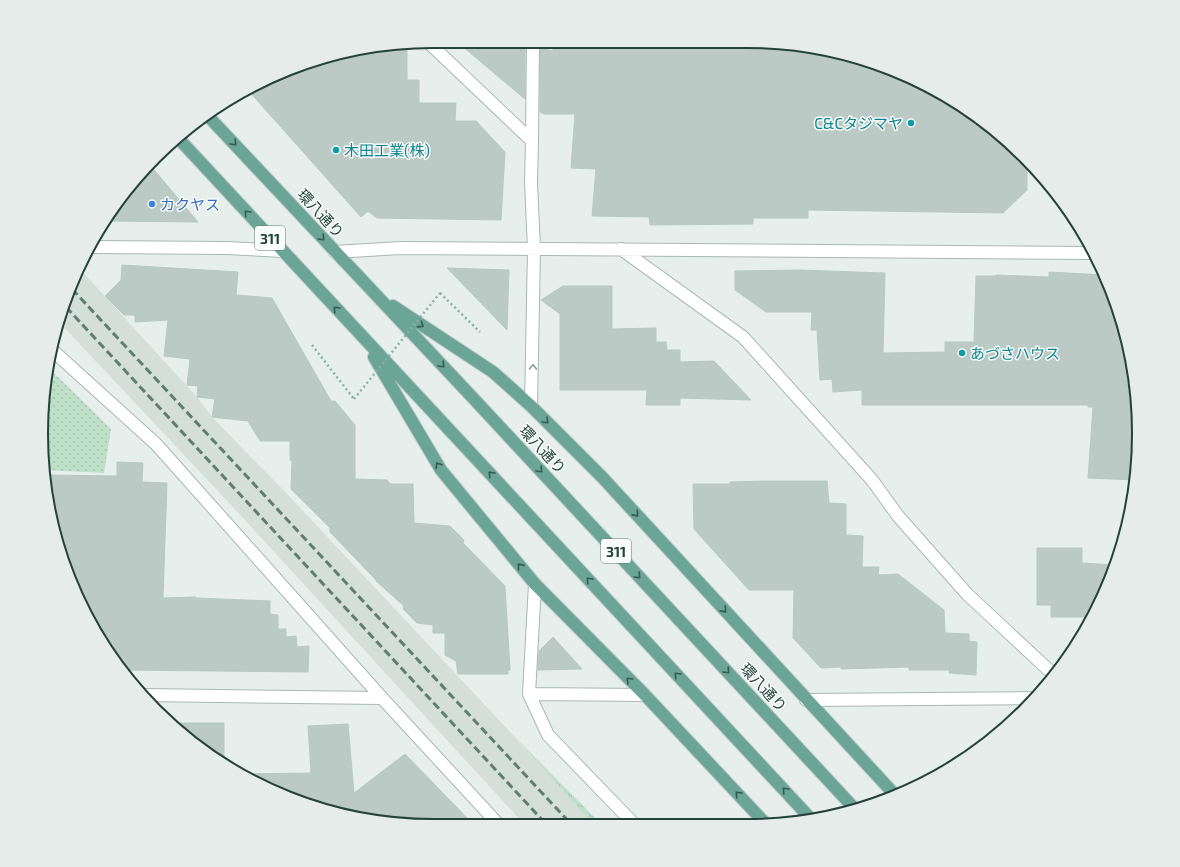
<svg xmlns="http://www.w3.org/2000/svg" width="1180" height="867" font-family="'Exo 2','Noto Sans JP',sans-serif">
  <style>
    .built { fill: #d4dfda }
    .grass { fill: url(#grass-tufts) }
    .park { fill: url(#park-dots) }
    .building { fill: #bbcac4; stroke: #b8c9c2 }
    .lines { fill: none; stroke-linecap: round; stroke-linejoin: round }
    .minor-casing { stroke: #a8b8b2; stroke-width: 14 }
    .major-casing { stroke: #c2cac8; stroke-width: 14 }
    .path { stroke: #86b3a5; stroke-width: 2.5; stroke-dasharray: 2 3; stroke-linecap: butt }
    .minor { stroke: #fff; stroke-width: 12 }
    .major { stroke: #6aa596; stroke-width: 12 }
    .rail { stroke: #5f7d75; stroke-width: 3; stroke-dasharray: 8 4; stroke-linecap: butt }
    .path-bridge { stroke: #86b3a5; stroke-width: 2.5; stroke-dasharray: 2 3; stroke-linecap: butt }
    .oneway { stroke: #365b51 }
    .oneway2 { stroke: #92a09c }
    .culture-dot { fill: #0f9aa8; stroke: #f7fbf9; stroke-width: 1.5 }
    .shop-dot { fill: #3f7fe0; stroke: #f7fbf9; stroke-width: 1.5 }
    .labels { text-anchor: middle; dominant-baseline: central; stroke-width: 3; stroke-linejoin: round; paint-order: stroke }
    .shield { fill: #f7fbf9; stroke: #637a73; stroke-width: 1 }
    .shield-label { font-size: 14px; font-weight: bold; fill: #24423a }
    .culture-label { font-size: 15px; fill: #0d838f; stroke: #f7fbf9; text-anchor: start }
    .shop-label { font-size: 15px; fill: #366cbe; stroke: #f7fbf9; text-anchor: start }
    .street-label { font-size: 15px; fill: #24423a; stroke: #f7fbf9 }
    .rim { fill: none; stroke: #24423a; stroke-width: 2 }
  </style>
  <defs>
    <pattern id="grass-tufts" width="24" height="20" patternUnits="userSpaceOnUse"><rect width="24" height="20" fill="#bfe0c8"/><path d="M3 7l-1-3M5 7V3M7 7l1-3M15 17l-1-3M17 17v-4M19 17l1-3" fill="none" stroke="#a4c1ad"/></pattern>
    <pattern id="park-dots" width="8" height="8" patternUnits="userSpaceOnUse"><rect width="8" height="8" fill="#bfe0c8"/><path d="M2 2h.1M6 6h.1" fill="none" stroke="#a4c1ad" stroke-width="1.8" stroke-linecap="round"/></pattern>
  </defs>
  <rect width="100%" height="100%" fill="#e6efeb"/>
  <path class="built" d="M79,268L197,397L212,417L290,497L513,735L593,824H524L231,505L60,323Z"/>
  <path class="grass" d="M513,735L601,824H593Z"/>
  <path class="park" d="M47,368L56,375L111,429L104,473L44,470L42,408Z"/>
  <path class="building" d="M456,41H504L525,45V99Z
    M608,41H747L812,50V54H848L897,71L964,107L1005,139L1027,162V190L1003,213L808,210V218H753V224L650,225L649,217L592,216L596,169L571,168L575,114H544L540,112V48L553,51V42Z
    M407,45V80H419V103H456L455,121H476L505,152L501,220L377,218L368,211L361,217L247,89L260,81L332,54Z
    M150,165L198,222L107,221L139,175Z
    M122,265L238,272L236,295L272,298L331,401H335L355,425V479L387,480L390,484H413L414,523L450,526L464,540L463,543L505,586L510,670H508V674H458L456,661L445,655V633H433V625L417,623L403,609L404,606L376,581V580L330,532V528L291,489L292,460H290V441H260L248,421L212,417L215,399L197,397L198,386L187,385L190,359L164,356L168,320L135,322V315H124L105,296L121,280Z
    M447,268L509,270L507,330Z
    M799,270L885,273L883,353L945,352V342H974L976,276H995L996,275L1049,277V272L1104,275L1126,332L1138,408L1136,480L1088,478L1093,407H1088V405H862V390L833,392L832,379L820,380L817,330H811L812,312H766L735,290V271Z
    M563,286H612V329L656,328V342H666L667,350H680V362L714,361L751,400L680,398V405H646L647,390H560V314L541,300Z
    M117,462L143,463L142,482L167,483L163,598L196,597V598L270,601V614L278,615V629H286V637L296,636L297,647L309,646L308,672L121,670L71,583L47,494V475L117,476Z
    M766,481H827L829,503L846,504V535L863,536L862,567H879L878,575L898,574L944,610L945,633L969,634V641L977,642L976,675L949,673L950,670H909V667L841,669V667L821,668L793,638L794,590H749L694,529L693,484H730V482Z
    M1037,548H1082V563L1116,565L1092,617H1051V605H1037Z
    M553,637L582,669L538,670L539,651Z
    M169,723H224V762L175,729Z
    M348,724L354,793L405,754L474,825H408L332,813L260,785L243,774L311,773L308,726Z"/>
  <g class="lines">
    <defs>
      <path id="minor" d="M428,42L532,141
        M90,247L227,248L282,251
        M621,249L743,337L872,480L898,516L967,594L1054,675
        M335,252L400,248L1094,253
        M51,349L156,444L382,698L499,825
        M531,406L534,249L531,182L532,141L533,41
        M535,584L529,694L548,735L634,824
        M529,694L645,695
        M143,695L382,698
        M806,700L1036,698"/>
      <path id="major" d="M207,115L473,398L854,808
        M179,139L811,819
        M393,306L493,372L531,406L602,477L896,796
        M374,357L441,470L535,584L645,695L765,823"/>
    </defs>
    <use href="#minor" class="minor-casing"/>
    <use href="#major" class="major-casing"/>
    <path class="path" d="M440,293L480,332
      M312,345L354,399"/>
    <use href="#minor" class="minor"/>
    <use href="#major" class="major"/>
    <path class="rail" d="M72,289L571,824
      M66,307L546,824"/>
    <path class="path-bridge" d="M354,399L440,293"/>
  </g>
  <defs><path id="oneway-chevron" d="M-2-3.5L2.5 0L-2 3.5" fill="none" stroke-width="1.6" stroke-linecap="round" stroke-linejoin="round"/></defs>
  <g class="oneway">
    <use href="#oneway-chevron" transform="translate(234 143) rotate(47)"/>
    <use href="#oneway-chevron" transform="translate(247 213) rotate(-133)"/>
    <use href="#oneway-chevron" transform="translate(322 238) rotate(47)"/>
    <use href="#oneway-chevron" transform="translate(336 309) rotate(-133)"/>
    <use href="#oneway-chevron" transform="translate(421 325) rotate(33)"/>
    <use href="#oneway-chevron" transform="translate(442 365) rotate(47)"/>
    <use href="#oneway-chevron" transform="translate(546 421) rotate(45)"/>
    <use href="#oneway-chevron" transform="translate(438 465) rotate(-122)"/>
    <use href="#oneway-chevron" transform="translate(540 470) rotate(47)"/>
    <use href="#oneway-chevron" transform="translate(491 474) rotate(-133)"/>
    <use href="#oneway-chevron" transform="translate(636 514) rotate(48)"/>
    <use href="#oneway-chevron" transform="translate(520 566) rotate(-129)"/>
    <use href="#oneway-chevron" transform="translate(638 576) rotate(47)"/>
    <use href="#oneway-chevron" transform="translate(589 580) rotate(-133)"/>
    <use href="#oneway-chevron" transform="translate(724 610) rotate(48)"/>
    <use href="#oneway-chevron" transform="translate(727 671) rotate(47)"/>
    <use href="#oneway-chevron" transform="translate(677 675) rotate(-133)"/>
    <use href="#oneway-chevron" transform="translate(629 680) rotate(-135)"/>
    <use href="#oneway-chevron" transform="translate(785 790) rotate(-133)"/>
    <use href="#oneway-chevron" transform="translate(738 794) rotate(-133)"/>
  </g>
  <use class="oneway2" href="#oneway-chevron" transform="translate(533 367) rotate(-89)"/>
  <g class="culture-dot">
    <circle cx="911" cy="123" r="4"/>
    <circle cx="336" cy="150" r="4"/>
    <circle cx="962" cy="353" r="4"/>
  </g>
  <circle class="shop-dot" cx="152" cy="204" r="4"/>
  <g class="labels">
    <g class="shield">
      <rect x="255" y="226" width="30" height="24" rx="3"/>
      <rect x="601" y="539" width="30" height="24" rx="3"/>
    </g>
    <g class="shield-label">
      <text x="270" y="238">311</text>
      <text x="616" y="551">311</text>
    </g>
    <g class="culture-label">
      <text x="903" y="123" text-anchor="end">C&amp;Cタジマヤ</text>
      <text x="344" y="150">木田工業(株)</text>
      <text x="970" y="353">あづさハウス</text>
    </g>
    <g class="shop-label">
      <text x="160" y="204">カクヤス</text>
    </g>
    <g class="street-label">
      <text transform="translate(321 213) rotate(47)">環八通り</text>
      <text transform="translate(543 449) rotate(47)">環八通り</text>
      <text transform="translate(764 687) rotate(47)">環八通り</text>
    </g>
  </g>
  <path d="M0 0H1180V867H0ZM433 48H747A385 385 0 0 1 1132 433V434A385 385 0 0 1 747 819H433A385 385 0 0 1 48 434V433A385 385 0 0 1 433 48Z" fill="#e6ecea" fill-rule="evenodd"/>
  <path class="rim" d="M433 48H747A385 385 0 0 1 1132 433V434A385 385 0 0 1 747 819H433A385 385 0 0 1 48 434V433A385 385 0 0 1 433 48Z"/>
</svg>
